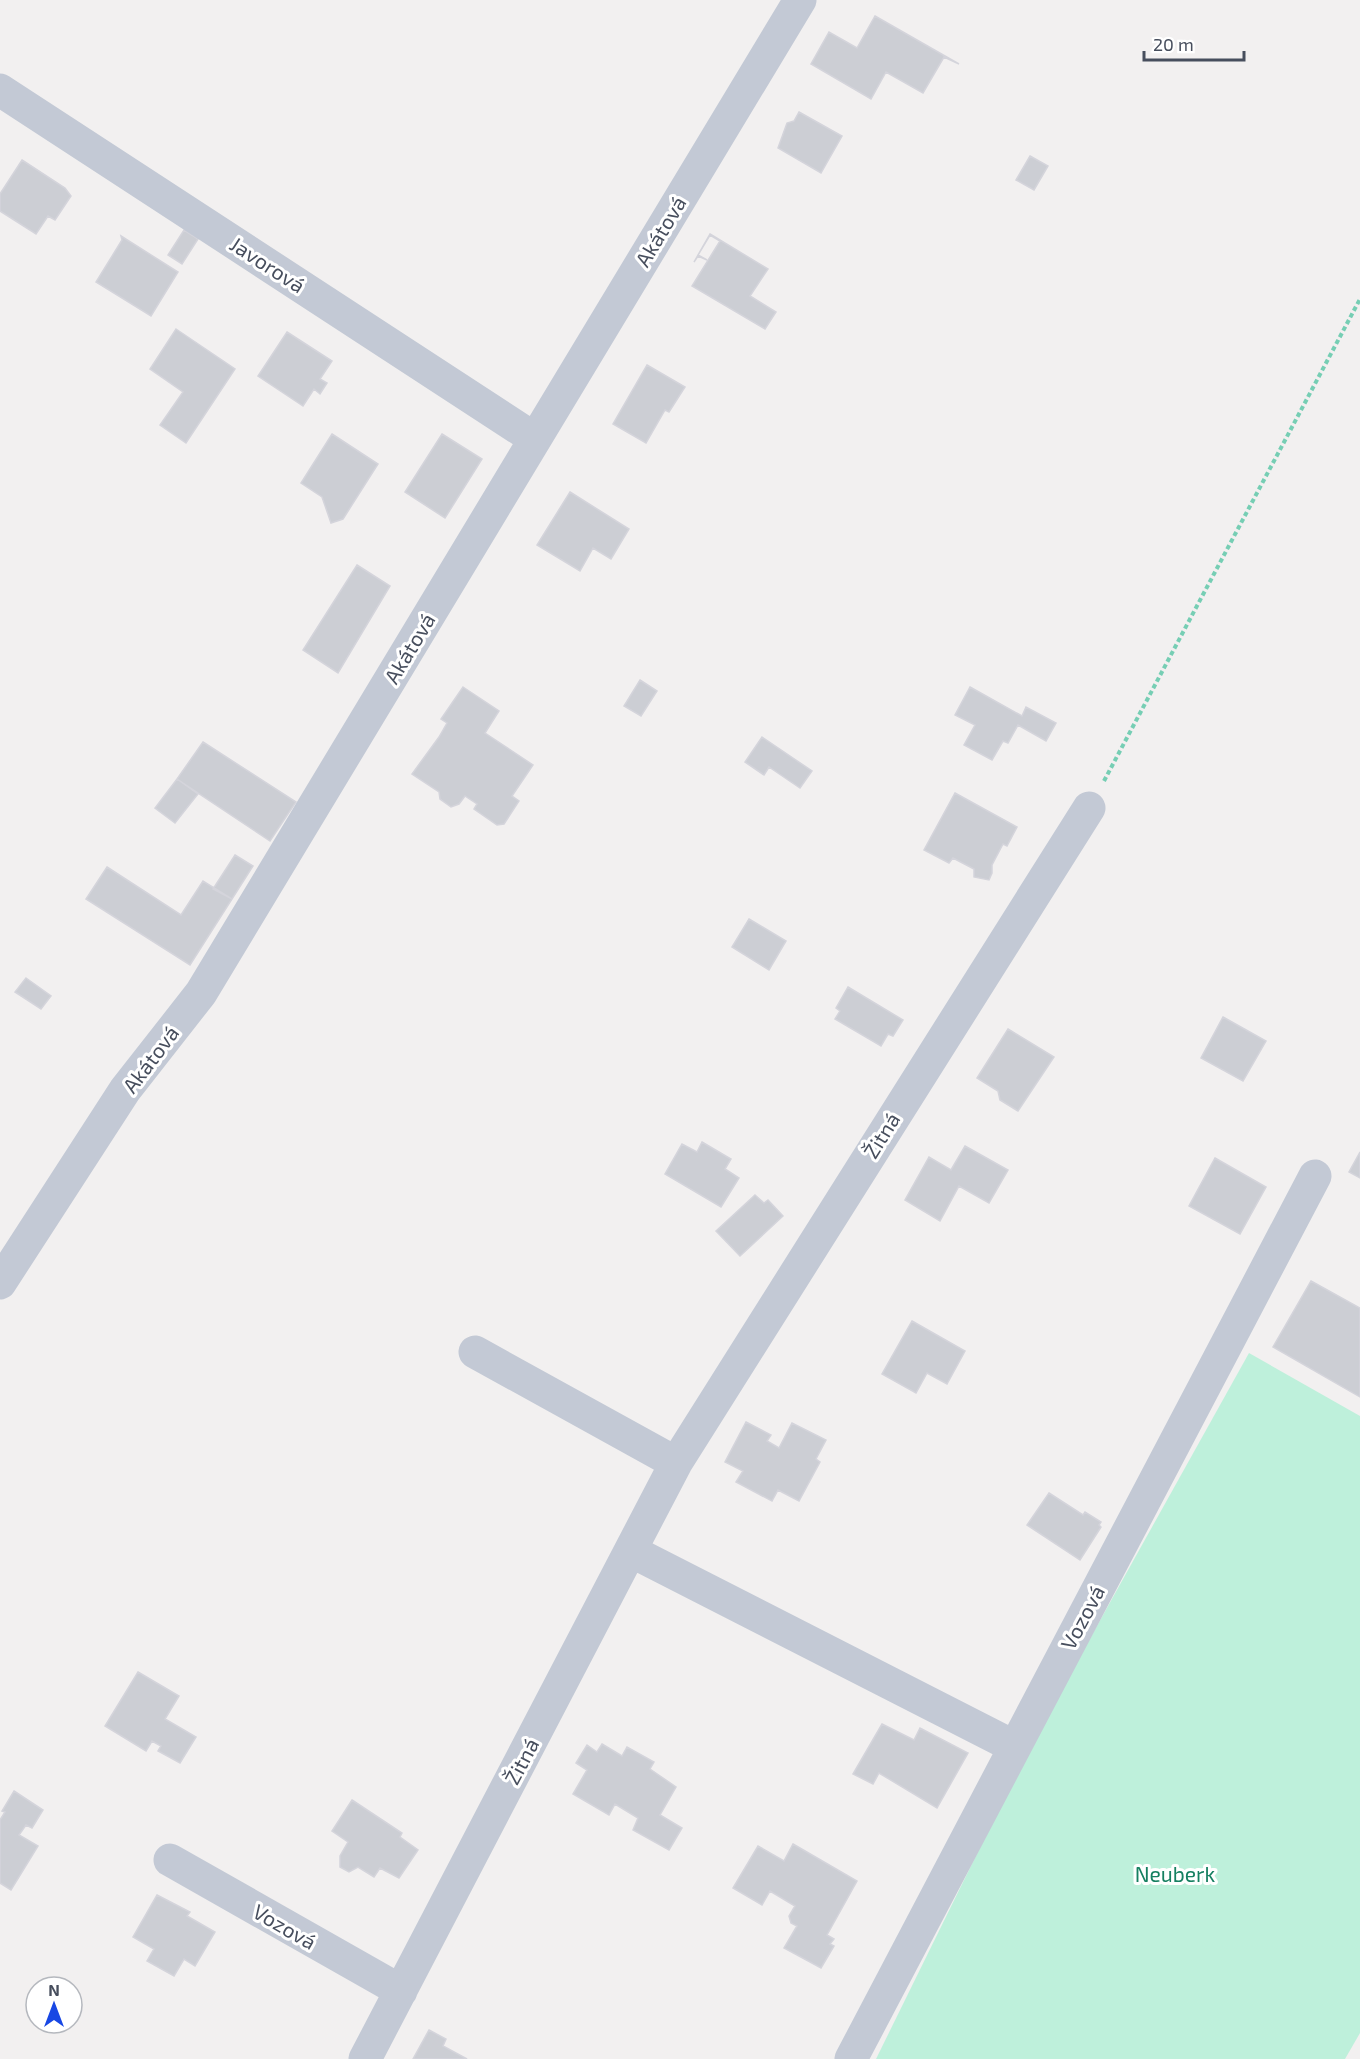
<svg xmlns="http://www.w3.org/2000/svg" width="1360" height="2059" font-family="'Exo 2',sans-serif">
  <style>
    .green { fill: #bef0db }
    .building { fill: #ccced4; stroke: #d4d4db; stroke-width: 1.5 }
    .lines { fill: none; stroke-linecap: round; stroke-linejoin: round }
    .path { stroke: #76ceb4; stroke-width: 4; stroke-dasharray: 4.5 3; stroke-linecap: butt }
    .minor { stroke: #c3c9d5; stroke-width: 33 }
    .labels { text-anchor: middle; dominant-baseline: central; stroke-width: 6; stroke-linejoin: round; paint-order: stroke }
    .street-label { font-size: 21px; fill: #474e5d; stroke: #fff }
    .park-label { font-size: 21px; fill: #168061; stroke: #fff }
  </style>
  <rect width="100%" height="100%" fill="#f2f0f0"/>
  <path class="green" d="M1249,1353L1360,1416V2033L1345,2059H876L1030,1746Z"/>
  <path class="building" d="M875,16L959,64L944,57L923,93L886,72L871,99L811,64L829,32L857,48Z
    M799,112L842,136L821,173L778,148L787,123L794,121Z
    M1030,156L1048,166L1034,190L1016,180Z
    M22,160L65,188L71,196L55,220L48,216L36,234L0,211V194Z
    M184,230L198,239L182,264L168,255Z
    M710,234L768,269L750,296L776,312L765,329L692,286L720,241L710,235L698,255L707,260L698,256L694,262Z
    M121,236L178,272L151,316L96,282L122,240Z
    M176,329L235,369L186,443L160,425L183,392L150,369Z
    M287,332L332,361L320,379L327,383L320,394L314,389L303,406L258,376Z
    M647,365L685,387L669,412L665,410L646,443L613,424Z
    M332,434L378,464L343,519L331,523L322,497L301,483Z
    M442,434L482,459L445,518L405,492Z
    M570,492L629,529L611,559L593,548L580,571L537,545Z
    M357,565L390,586L338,673L303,650Z
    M640,680L657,691L641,716L624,706Z
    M463,687L499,711L485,733L533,765L512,796L519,801L504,824L497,825L474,809L477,804L465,796L459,804L451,807L440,799L439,792L412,774L439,737L447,723L441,719Z
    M970,687L1022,716L1026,707L1056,723L1046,741L1018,725L1008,743L1003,741L992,760L964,745L975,725L955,715Z
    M762,737L812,771L800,788L769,767L764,775L745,762Z
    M203,742L296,802L270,841L177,779Z
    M177,779L198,794L175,823L155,808Z
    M955,793L1017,827L1007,846L1003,844L992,865V873L989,880L974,877V869L953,858L949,863L924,850Z
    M235,855L253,866L232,899L213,889Z
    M107,867L181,915L203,881L232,899L190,965L86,899Z
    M749,919L786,941L769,970L732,947Z
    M26,978L51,996L41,1009L15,992Z
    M848,987L903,1020L893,1036L888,1034L881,1046L835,1019L840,1011L836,1008Z
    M1223,1017L1266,1041L1243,1081L1201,1058Z
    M1008,1029L1054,1057L1018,1111L1000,1100L998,1091L977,1078Z
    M702,1142L731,1159L725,1169L739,1178L721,1207L665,1174L682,1144L697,1152Z
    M965,1146L1008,1170L989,1203L959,1186L940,1221L905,1200L929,1157L951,1170Z
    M1360,1152V1178L1349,1172Z
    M1215,1158L1266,1187L1240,1234L1189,1206Z
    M755,1195L764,1203L768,1200L783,1216L740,1256L716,1231Z
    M1311,1281L1360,1308V1397L1273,1347Z
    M912,1321L965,1351L947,1384L927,1373L916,1393L882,1374Z
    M746,1422L771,1435L767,1441L779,1448L792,1423L826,1440L816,1459L820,1462L799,1501L778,1490L772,1501L736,1482L743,1471L725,1462Z
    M1049,1493L1083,1515L1085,1512L1101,1522L1099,1525L1101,1527L1080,1560L1027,1525Z
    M138,1672L179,1696L165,1719L196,1737L180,1763L158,1751L161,1746L152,1741L146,1751L105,1726Z
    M882,1724L914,1740L920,1728L968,1753L937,1808L879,1773L873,1784L853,1774Z
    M602,1744L622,1756L627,1747L654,1762L650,1769L676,1787L660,1815L682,1828L669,1850L633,1830L638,1818L615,1804L609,1815L573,1794L587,1770L576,1763L587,1745L597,1752Z
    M14,1791L43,1810L32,1828L26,1825L19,1835L38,1846L11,1890L0,1883V1820L5,1812L2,1811Z
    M352,1800L402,1833L400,1837L418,1850L399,1878L380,1868L374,1877L358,1867L349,1872L340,1867V1856L348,1842L332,1831Z
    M793,1844L857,1881L827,1935L834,1939L830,1944L834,1946L821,1968L784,1948L797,1926L791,1923L789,1916L795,1906L770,1891L762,1905L733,1888L758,1846L784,1861Z
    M157,1895L190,1912L187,1916L215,1932L195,1966L184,1959L174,1976L147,1961L154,1949L133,1937Z
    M429,2030L446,2039L443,2046L467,2059H413Z"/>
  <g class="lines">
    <path class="path" d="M1104,781L1360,299"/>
    <path class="minor" d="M0,90L535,439
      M0,1283L125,1090L201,993L800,0
      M676,1463L1089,808
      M631,1551L1013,1746
      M170,1860L401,1991
      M365,2059L676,1463L475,1352
      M851,2059L1315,1176"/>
  </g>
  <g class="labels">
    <g class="street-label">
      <text transform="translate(660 231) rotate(-59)">Akátová</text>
      <text transform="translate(268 264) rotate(33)">Javorová</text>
      <text transform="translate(409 648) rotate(-59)">Akátová</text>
      <text transform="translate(150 1059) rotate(-53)">Akátová</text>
      <text transform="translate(881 1135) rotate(-58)">Žitná</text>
      <text transform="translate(1082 1617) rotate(-62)">Vozová</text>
      <text transform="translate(521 1761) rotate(-62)">Žitná</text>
      <text transform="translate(285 1926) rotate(30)">Vozová</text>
    </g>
    <g class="park-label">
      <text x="1175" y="1873">Neuberk</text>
    </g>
  </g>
  <g transform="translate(54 2005)"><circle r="28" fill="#ffffff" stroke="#b5b8be" stroke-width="1.5"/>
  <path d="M0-4.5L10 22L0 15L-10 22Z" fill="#1847e4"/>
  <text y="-9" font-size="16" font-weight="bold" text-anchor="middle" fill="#474e5d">N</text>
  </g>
  <path d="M1144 51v9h100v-9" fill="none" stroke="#474e5d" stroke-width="3"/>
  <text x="1153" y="51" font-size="18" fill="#474e5d" stroke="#ffffff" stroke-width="4.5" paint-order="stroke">20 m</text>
</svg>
